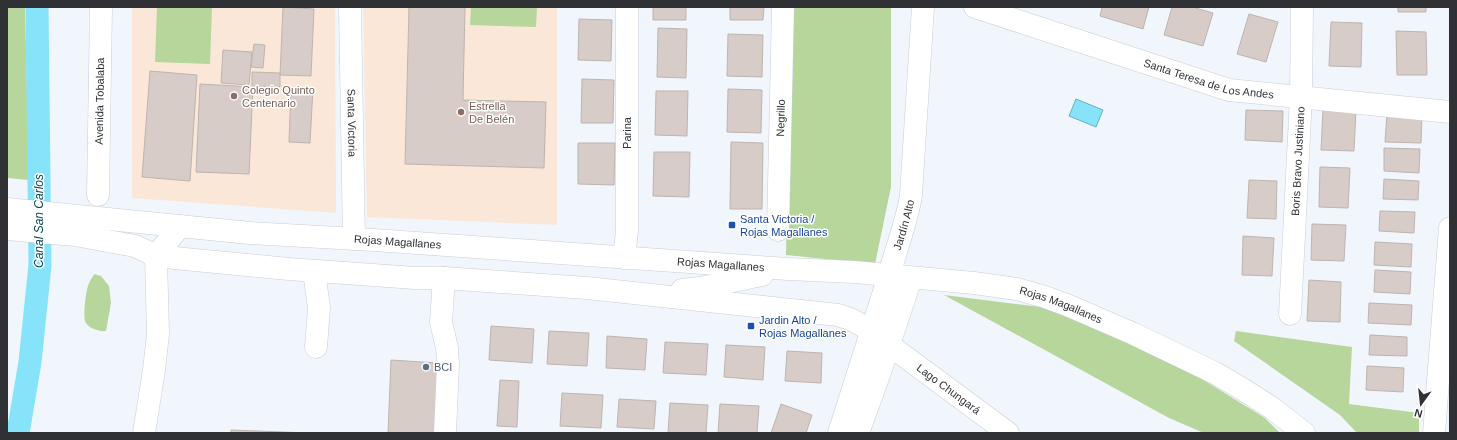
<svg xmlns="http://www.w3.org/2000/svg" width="1457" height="440" font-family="Helvetica,sans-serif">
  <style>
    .education { fill: #fbe7d8 }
    .green { fill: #b6d69b }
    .water { fill: #86e3fa; stroke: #6caebf }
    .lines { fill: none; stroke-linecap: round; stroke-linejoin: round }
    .canal { stroke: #86e3fa; stroke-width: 23 }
    .building { fill: #d7ccc7; stroke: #beb4af }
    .minor-casing { stroke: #c8cdd6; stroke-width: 23 }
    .minor { stroke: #fff; stroke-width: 22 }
    .education-dot { fill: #8d6e63; stroke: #fff; stroke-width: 1.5 }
    .transit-dot { fill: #1a4fb4; stroke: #fff; stroke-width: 1.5 }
    .service-dot { fill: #5c6f8a; stroke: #fff; stroke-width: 1.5 }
    .labels { text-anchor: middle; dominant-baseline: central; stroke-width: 3; stroke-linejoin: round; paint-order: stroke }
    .street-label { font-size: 11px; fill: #2f3134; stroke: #fff }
    .education-label { font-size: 11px; fill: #785e54; stroke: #fff; text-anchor: start }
    .transit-label { font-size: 11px; fill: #164399; stroke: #fff; text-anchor: start }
    .service-label { font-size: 11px; fill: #4e5e75; stroke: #fff; text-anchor: start }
    .water-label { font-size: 12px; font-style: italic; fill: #0c4551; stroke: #fff }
  </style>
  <rect width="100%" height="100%" fill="#f1f6fd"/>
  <path class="education" d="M132,7H335L336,213L132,198Z
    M363,7H557V225L367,217Z"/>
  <path class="green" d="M7,7H25L29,180L7,178Z
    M157,7H212L210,64L155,62Z
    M471,7H537L536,27L470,25Z
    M791,7H891V187L875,264L786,255Z
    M94,274L101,276L109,286L111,303L106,331C100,332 87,328 85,321C83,314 86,289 89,283C90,280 93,277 94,274Z
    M944,295L1041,307L1160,353L1265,418L1280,433H1204L1169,418Z
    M1236,331L1352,347L1349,404L1419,413V433H1357L1340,415L1234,341Z"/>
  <path class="water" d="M1076,99L1103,110L1096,127L1069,116Z"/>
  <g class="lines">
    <path class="canal" d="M18,433L30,362L40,265L37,7"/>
  </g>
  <path class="building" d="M283,7L314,9L311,76L280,75Z
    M409,7H465L463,100L546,102L544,168L405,164Z
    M653,7H686V20H653Z
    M730,7H764L763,20H730Z
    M1102,7H1149L1143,29L1100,16Z
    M1172,7H1192L1213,13L1203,46L1164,35Z
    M1398,7H1426V12H1398Z
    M1249,14L1278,22L1266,62L1237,54Z
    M579,19L612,20L611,61L578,60Z
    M1331,22L1362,23L1361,67L1329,66Z
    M658,28L687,29L686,78L657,77Z
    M1396,31L1426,32L1427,75H1397Z
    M728,34L763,35L762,77L727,76Z
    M254,44L265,45L263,68L251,67Z
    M223,50L252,52L249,85L221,83Z
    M150,71L197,75L190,181L142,177Z
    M252,72L280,73V87L252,86Z
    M582,79L614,80L613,123H581Z
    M200,84L253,87L249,174L196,172Z
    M291,87L313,88L310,143L289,142Z
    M728,89L762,90L761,133L727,132Z
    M656,91H688L687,136L655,135Z
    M1323,109L1356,110L1354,151L1321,150Z
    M1246,110L1283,111L1282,142L1245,140Z
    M1387,114L1422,115L1421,143L1385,142Z
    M731,142L763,143L762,209H730Z
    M578,143H615L614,185L578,184Z
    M1384,148L1420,149L1419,173L1384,171Z
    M654,152H690L689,197L653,196Z
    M1320,167L1350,168L1348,208L1319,207Z
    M1384,179L1419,181L1418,200L1383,199Z
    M1249,180L1277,181L1276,219L1247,218Z
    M1380,211L1415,212L1414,233L1379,231Z
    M1312,224L1346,225L1344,261L1311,260Z
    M1243,236L1274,238L1272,276L1242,275Z
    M1375,242L1412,244L1411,267L1374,265Z
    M1375,270L1411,272L1410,294L1374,292Z
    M1309,280L1341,282L1340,322L1307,321Z
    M1369,303L1412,305L1411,325L1368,323Z
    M491,326L534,329L532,363L489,360Z
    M549,331L589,333L587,366L547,364Z
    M1370,335L1407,337V356L1369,355Z
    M607,336L647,339L645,370L606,368Z
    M665,342L708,344L706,375L663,373Z
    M726,345L765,347L763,380L724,377Z
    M787,351L822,353L821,383L785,381Z
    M391,360L438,363L435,433H388Z
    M1367,366L1404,368L1403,392L1366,390Z
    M500,380L519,381L517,427L497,426Z
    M562,393L603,395L601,428L560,426Z
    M619,399L656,401L654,429L617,427Z
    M670,403L708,405L706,433H668Z
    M720,404L759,406L757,433H718Z
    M781,404L812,415L806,433H771Z
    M231,430L310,433H231Z"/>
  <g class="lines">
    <defs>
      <g id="minor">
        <path id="s1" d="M350,7L354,239"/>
        <path id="s2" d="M975,7L1229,90L1450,112"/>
        <path id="s3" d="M98,195L101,7"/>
        <path id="s4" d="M7,209L250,233L374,240L788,269L855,272L974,283L1017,289L1042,296L1067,305L1134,334L1215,373L1244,390L1272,408L1304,433"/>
        <path id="s5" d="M7,229L75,235L135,246L156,256L185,259L289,269L415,278H444L587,288L838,315L850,319L865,327L1008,433"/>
        <path id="s6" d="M778,230L783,7"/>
        <path d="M624,258L627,231V7"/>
        <path d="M314,271L319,308L316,347"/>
        <path d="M444,278L441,322L447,348L448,365L445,433"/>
        <path d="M682,290L700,288L762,275"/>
        <path id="s7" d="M1290,314L1301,97L1302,7"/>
        <path d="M144,433L154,370L158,334L156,256L180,226"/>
        <path id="s8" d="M839,433L889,276C896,248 907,222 911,195L923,7"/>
        <path d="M858,433L879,375L911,278"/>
        <path d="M1434,433L1450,228"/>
      </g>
    </defs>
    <use href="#minor" class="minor-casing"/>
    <use href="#minor" class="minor"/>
  </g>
  <g class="education-dot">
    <circle cx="234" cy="96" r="4"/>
    <circle cx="461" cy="112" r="4"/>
  </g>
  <g class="transit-dot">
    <rect x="728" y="221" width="8" height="8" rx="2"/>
    <rect x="747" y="322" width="8" height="8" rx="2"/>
  </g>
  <circle class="service-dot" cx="426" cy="367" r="4"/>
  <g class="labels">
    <g class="street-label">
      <text stroke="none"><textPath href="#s2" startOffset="245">Santa Teresa de Los Andes</textPath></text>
      <text stroke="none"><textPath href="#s3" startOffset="94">Avenida Tobalaba</textPath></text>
      <text stroke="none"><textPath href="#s6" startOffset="112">Negrillo</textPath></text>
      <text stroke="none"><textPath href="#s1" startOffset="116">Santa Victoria</textPath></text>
      <text transform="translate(627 133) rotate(-90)">Parina</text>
      <text stroke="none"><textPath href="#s7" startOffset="153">Boris Bravo Justiniano</textPath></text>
      <text stroke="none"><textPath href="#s8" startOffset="218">Jardín Alto</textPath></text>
      <text stroke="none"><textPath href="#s4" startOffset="392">Rojas Magallanes</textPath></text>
      <text stroke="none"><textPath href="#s4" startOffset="716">Rojas Magallanes</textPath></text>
      <text stroke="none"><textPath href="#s4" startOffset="1060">Rojas Magallanes</textPath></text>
      <text stroke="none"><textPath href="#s5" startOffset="971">Lago Chungará</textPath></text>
    </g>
    <g class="education-label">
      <text x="242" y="90">Colegio Quinto<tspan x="242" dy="13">Centenario</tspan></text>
      <text x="469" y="106">Estrella<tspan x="469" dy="13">De Belén</tspan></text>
    </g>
    <g class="transit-label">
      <text x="740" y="219">Santa Victoria /<tspan x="740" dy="13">Rojas Magallanes</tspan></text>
      <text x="759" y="320">Jardin Alto /<tspan x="759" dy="13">Rojas Magallanes</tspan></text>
    </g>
    <g class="service-label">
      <text x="434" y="367">BCI</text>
    </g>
    <g class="water-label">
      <text transform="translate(39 221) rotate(-90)">Canal San Carlos</text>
    </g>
  </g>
  <rect width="1457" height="440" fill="none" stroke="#2f3134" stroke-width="16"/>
  <g transform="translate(1421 404) rotate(195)" stroke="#ffffff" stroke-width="3" paint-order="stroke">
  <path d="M0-3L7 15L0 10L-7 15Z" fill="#2f3134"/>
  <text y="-6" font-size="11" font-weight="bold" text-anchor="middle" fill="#2f3134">N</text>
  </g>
</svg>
